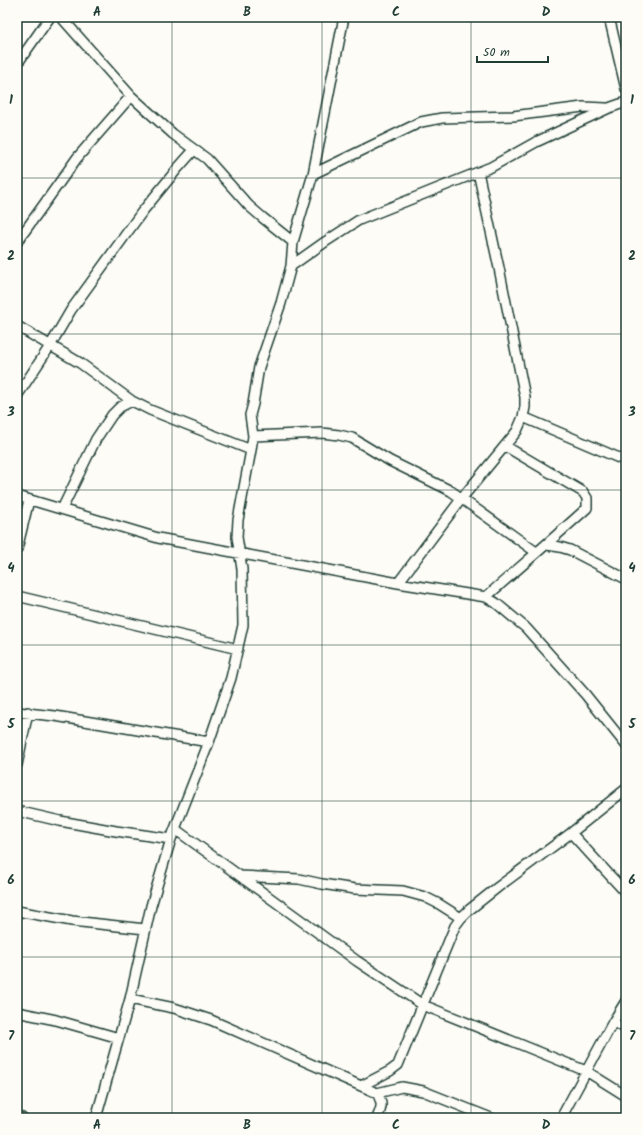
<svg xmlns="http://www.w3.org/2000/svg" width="643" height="1135" font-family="Kalam,sans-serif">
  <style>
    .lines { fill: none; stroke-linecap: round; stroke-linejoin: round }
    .street-casing { stroke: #1f3d34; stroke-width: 12 }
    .street { stroke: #fdfcf7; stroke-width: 9 }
    .grid { fill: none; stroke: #1f3d34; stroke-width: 1; stroke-opacity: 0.55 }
    .neatline { fill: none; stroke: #1f3d34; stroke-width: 1.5 }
    .grid-label { font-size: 13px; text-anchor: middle; font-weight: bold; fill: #1f3d34 }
  </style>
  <rect width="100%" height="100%" fill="#fdfcf7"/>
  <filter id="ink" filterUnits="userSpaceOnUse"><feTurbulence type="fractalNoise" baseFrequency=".025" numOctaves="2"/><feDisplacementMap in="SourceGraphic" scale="8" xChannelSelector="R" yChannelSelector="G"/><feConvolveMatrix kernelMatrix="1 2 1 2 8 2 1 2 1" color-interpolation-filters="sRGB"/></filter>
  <g filter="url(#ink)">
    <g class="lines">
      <defs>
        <path id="street" d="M61,17L131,96L173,134L207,159L249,206L263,218L293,242
          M609,17L626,89
          M17,64L50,17
          M313,174L421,122L442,118L513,116L583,107L606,108
          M17,242L77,158L131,96
          M291,266L325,242L359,220L491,167L536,142L609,108L626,102
          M17,326L80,363L132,401L150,410L251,450
          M17,396L50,346L71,310L142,212L178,168L194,150
          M523,417L626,461
          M253,436L322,433L339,435L352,438L390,461L451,491L536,552
          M17,496L158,538L398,583L486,597L496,603L526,628L585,694L626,745
          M62,509L96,439L112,415L120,407L132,401
          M547,545L560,547L570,550L626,579
          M17,549L29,500
          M398,583L462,498L517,431L523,417L525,407V397L499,268L478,172
          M17,596L238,649
          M486,597C520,567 554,538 587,508V498L583,492L505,446
          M17,712L55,716L209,742
          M17,765L28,712
          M17,811L60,821L116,831L171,839
          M175,829L357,961L423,1005L586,1071L626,1096
          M571,833L626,893
          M240,876L299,879L322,884L355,889L403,891L425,897L439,904L461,918
          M17,911L72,921L145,929
          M130,999L174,1008L211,1020L377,1093C383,1104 382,1107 377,1118
          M17,1012L56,1020L119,1038
          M613,1022L626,1028
          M361,1086L390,1071L398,1065L455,926L461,918L469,910L498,887L571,833L626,789
          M377,1093L402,1087L423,1091L491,1118
          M17,1117L22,1118
          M96,1118L130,999L151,906L171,839L209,742L231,678L243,625L242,569L237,537L238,520L251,450L253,436L250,415L253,404L259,367L281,303L291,266L293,242L313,174L344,17
          M561,1118L613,1022L626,1001"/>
      </defs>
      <use href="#street" class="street-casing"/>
      <use href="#street" class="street"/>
    </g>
  </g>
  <path class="grid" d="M172,17V1118M322,17V1118M471,17V1118M17,178H626M17,334H626M17,490H626M17,645H626M17,801H626M17,957H626"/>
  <rect width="643" height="1135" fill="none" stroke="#fdfcf7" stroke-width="44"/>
  <path d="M477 56v6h71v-6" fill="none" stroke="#1f3d34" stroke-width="2"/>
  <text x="483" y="56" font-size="12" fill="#1f3d34" stroke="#fdfcf7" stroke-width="3" paint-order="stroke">50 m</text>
  <rect x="22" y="22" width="599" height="1091" class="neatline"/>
  <g class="grid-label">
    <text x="97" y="16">A</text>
    <text x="247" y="16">B</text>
    <text x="396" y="16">C</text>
    <text x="546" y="16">D</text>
    <text x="11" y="104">1</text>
    <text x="632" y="104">1</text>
    <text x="11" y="260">2</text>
    <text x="632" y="260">2</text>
    <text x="11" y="416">3</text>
    <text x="632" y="416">3</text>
    <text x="11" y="572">4</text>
    <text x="632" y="572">4</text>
    <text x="11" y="728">5</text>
    <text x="632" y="728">5</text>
    <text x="11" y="884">6</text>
    <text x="632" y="884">6</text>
    <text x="11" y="1040">7</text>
    <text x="632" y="1040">7</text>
    <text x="97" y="1129">A</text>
    <text x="247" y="1129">B</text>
    <text x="396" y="1129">C</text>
    <text x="546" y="1129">D</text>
  </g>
</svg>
